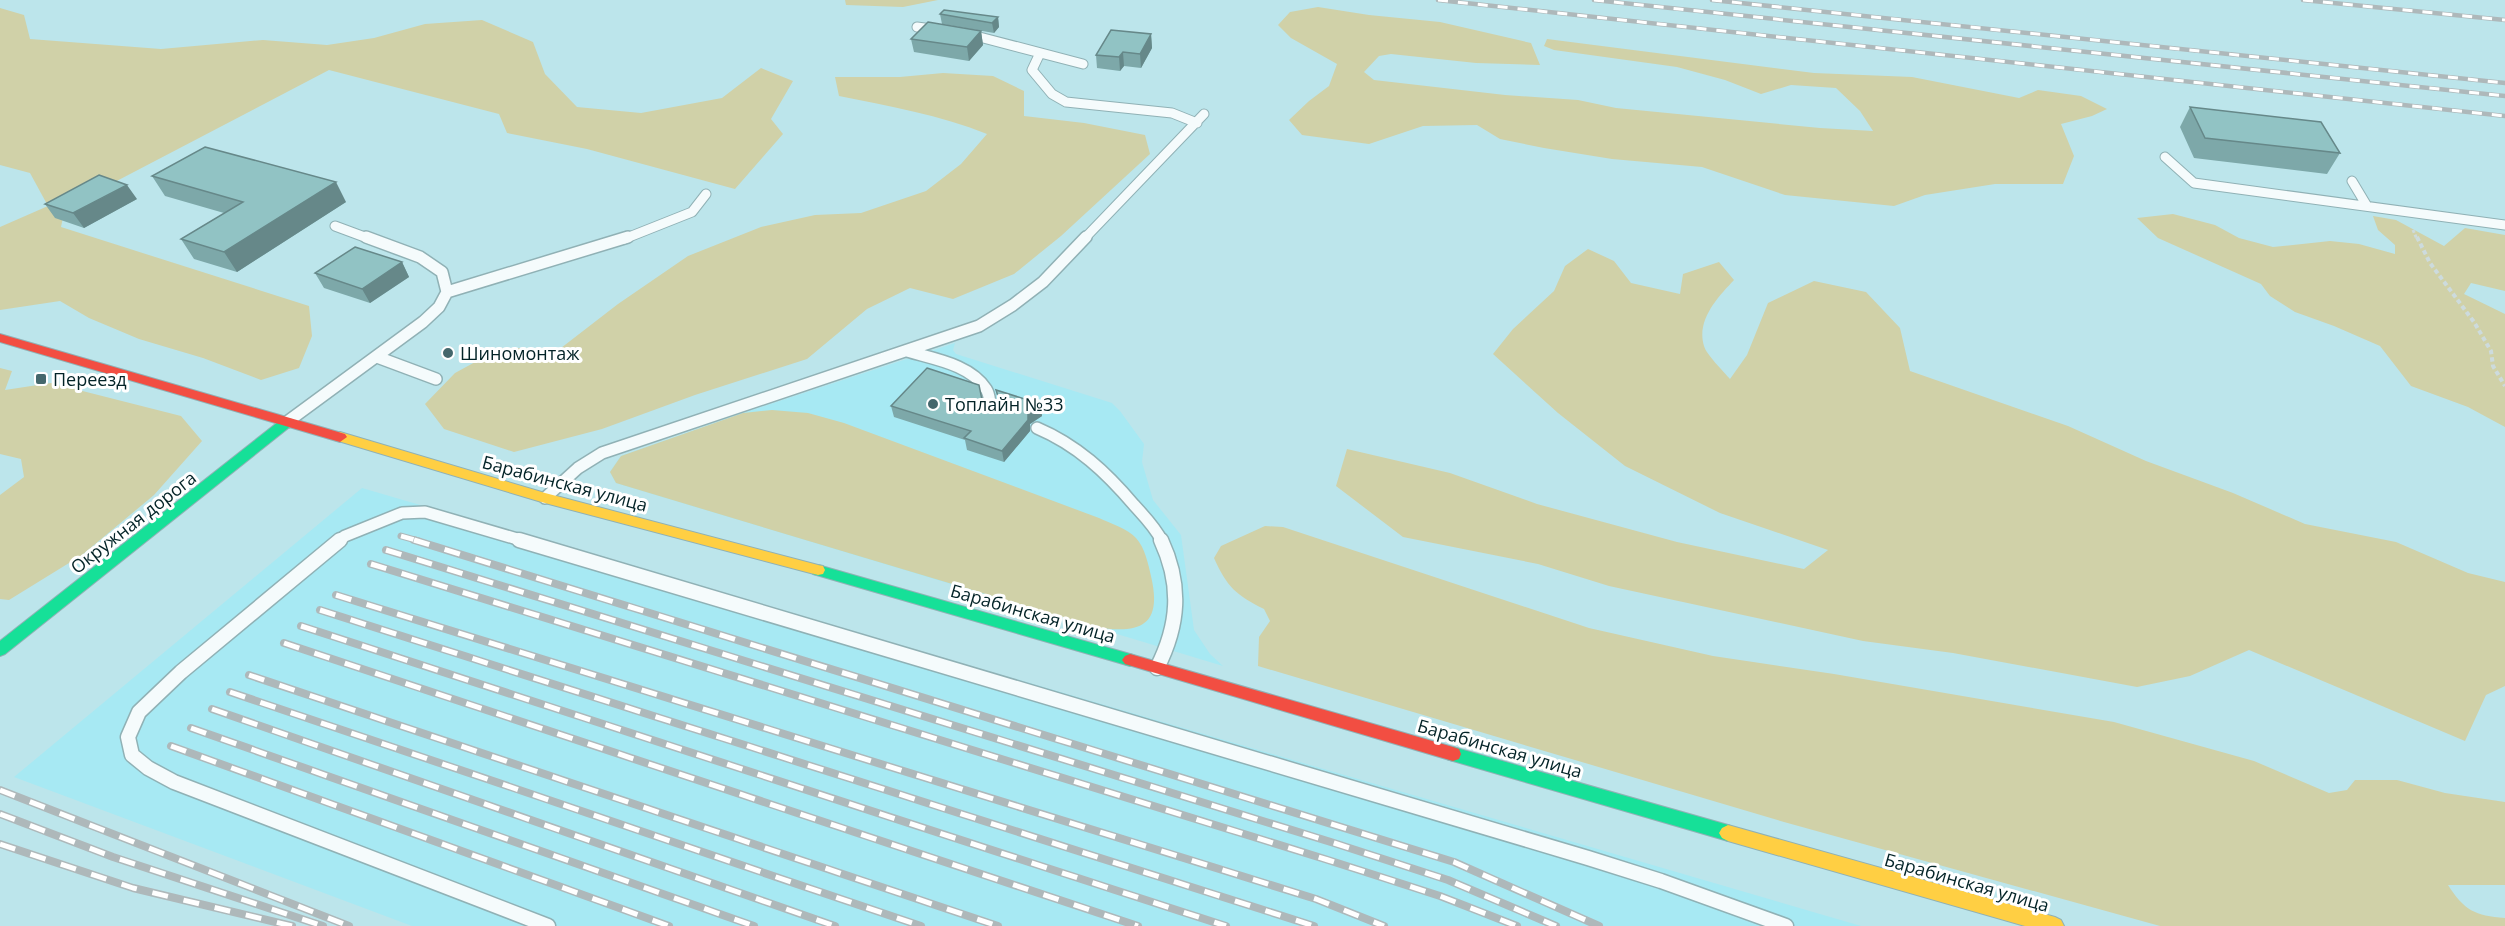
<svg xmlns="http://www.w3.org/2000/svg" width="2505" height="926" font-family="'Open Sans',sans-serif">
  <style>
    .built { fill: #a7e9f3 }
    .green { fill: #d0d1a8 }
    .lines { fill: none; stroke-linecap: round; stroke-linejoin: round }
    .lane-far2-casing { stroke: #90b1b5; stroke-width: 11 }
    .lane-far1-casing { stroke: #90b1b5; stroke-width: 14 }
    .lane-casing { stroke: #90b1b5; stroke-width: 17 }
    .fast-casing { stroke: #90b1b5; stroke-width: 2 }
    .slow-casing { stroke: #90b1b5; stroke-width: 2 }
    .jam-casing { stroke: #90b1b5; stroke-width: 2 }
    .path-far1 { stroke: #cddbdd; stroke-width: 3; stroke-dasharray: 3 2; stroke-linecap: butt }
    .path { stroke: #cddbdd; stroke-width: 4; stroke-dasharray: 4.5 3; stroke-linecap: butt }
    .lane-far2 { stroke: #f5fbfc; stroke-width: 9 }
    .lane-far1 { stroke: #f5fbfc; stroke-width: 11 }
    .lane { stroke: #f5fbfc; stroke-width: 14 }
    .fast { fill: #16e098; fill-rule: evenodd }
    .slow { fill: #ffcf43; fill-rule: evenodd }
    .jam { fill: #f24e42; fill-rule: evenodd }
    .rail-far2-casing { stroke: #aeb8ba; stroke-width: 4.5 }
    .rail-far1-casing { stroke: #aeb8ba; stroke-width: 7 }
    .rail-casing { stroke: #aeb8ba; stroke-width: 8 }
    .rail-far2 { stroke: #fff; stroke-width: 3; stroke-dasharray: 10; stroke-linecap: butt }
    .rail-far1 { stroke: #fff; stroke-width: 4.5; stroke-dasharray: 13; stroke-linecap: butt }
    .rail { stroke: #fff; stroke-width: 5; stroke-dasharray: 16; stroke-linecap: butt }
    .wall { fill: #7da8a9 }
    .shaded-wall { fill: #668889 }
    .building { fill: #91c3c4; stroke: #668889; stroke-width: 1.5 }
    .poi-dot { fill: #44676c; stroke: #fff; stroke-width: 2 }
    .labels { text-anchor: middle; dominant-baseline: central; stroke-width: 6; stroke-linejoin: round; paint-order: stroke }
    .poi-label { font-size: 18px; fill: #032327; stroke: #fff; text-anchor: start }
    .street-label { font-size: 18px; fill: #032327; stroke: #fff }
  </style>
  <rect width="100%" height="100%" fill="#bce5eb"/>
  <path class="built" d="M955,343L953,350L956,354L1112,403L1120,411L1144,444L1142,462L1153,500L1181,535L1194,630L1210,654L1223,666L616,483L610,472L621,456L743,413Z
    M362,488L1861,926H412L14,777Z"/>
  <path class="green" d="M845,0H938L903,7L846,5Z
    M1318,7L1369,15L1440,22L1531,43L1540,65L1476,63L1391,54L1379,56L1364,72L1374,80L1505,95L1578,100L1616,108L1820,128L1873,131L1860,111L1836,88L1791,85L1761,94L1725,80L1677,67L1554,50L1544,46L1547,39L1814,73L1912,77L2019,98L2038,90L2081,96L2107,109L2092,116L2061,124L2074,156L2063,184H1995L1925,195L1894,206L1785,195L1702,167L1612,159L1544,148L1500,139L1477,125L1423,126L1369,144L1302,135L1289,120L1309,101L1329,86L1337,64L1291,38L1278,25L1290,12Z
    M0,8L24,15L30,39L161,49L263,40L327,45L374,38L425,24L482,20L533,42L545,74L577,107L641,113L722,98L761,68L793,81L771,119L783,134L735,189L587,149L507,133L499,114L329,70L65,208L61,227L309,306L312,336L299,368L261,380L203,358L139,339L89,318L60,301L0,310V227L48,206L30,173L0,165Z
    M943,73L993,76L1024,91V116L1084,123L1145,135L1150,154L1061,236L1014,274L953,299L910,288L867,309L807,359L695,395L602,429L514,452L444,429L425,404L455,373L501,348H561L618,304L688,256L761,227L815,215L861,213L926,191L961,164L987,134C940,115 889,106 839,96L835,77H900Z
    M2173,214L2215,225L2239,238L2273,247L2330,241L2359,244L2395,254V245L2378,230L2373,216L2396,220L2444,246L2465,228L2505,235V291L2471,283L2464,294L2505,314V427L2468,407L2411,386L2380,346L2334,326L2295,312L2270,296L2261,284L2158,238L2137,218Z
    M1588,249L1614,261L1631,283L1680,294L1683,274L1719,262L1734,280C1718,297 1696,320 1704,346C1706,354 1724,372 1730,379L1747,355L1768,303L1814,281L1866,292L1900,328L1910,371L2068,426L2146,461L2233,493L2305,524L2396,542L2468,573L2505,582V686L2486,695L2465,741L2249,650L2190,676L2137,687L1953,653L1863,641L1609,586L1538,564L1403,537L1336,486L1347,449L1450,473L1537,504L1677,542L1804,569L1828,550L1720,513L1625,466L1558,413L1493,354L1513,329L1554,291L1565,266Z
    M0,368L12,371L5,390L51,383L181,416L202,441L154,495L82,555L9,600L0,599V495L24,477L21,459L0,454Z
    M772,410L808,413L844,423L1099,518C1110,523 1128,529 1136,538C1145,548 1148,563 1151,576C1163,627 1139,634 1095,627L616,483L610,472L621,456L743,413Z
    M1265,526L1283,527L1589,628L1713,656L1834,674L2114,722L2254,761L2329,793L2347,790L2355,780H2397L2445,793L2505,802V885H2448C2464,910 2475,916 2505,918V926H2160L1784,822L1258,666L1259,637L1270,621L1264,609C1236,595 1227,587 1214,558L1221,546Z"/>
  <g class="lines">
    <defs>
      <path id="lane-far2" d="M917,27L939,30
        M968,34L1083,64
        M1040,53L1032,70L1052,94L1066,102L1172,113L1197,123
        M2165,157L2194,183L2505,225
        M2352,181L2367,206
        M335,226L370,239
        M624,239L692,212L706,194
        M1084,239L1204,114"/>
      <path id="lane-far1" d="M447,292L628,237
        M907,351C933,359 970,364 986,389C992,398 987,406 995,414
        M377,357L436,379
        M287,422L423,322L439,307L447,292L442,272L420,257L366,237
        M1037,428C1077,445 1106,472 1134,505C1144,516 1155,527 1162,541
        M545,498L578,468L602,453L979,326L1013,305L1043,282L1086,237
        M338,541L345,536L402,513L425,512L524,541"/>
      <path id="lane" d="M340,540L181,672L139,712L128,737L132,755L148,768L174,782L548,926
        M519,540L1588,858L1661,881L1786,926
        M1157,668C1179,625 1182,585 1161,540"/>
      <path id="fast" d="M287,418L292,419L294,422L292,425L5,654L0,656V641L282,419Z
        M818,565L1130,654L1135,656L1138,660L1135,664L1130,666L813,574L811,570L813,566Z
        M1453,747L1728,825L1734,828L1737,833L1734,838L1728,841L1453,761L1447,759L1445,754L1447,749Z"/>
      <path id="slow" d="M340,432L545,493L818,565L823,566L825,570L823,574L818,575L545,503L335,440L333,437Z
        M1728,825L2055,917L2061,920L2064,926H2025L1728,841L1722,838L1719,833L1722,828Z"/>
      <path id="jam" d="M0,334L345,434L347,437L340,442L0,342Z
        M1130,654L1453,747L1459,749L1461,754L1459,759L1453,761L1125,664L1122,660L1125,656Z"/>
    </defs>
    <use href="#lane-far2" class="lane-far2-casing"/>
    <use href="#lane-far1" class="lane-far1-casing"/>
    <use href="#lane" class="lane-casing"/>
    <use href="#fast" class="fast-casing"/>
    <use href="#slow" class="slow-casing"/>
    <use href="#jam" class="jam-casing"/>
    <path class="path-far1" d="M2413,230L2417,239"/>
    <path class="path" d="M2417,237L2430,263L2474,322L2491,351L2493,366L2505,386"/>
    <use href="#lane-far2" class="lane-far2"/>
    <use href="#lane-far1" class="lane-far1"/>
    <use href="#lane" class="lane"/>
    <use href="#fast" class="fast"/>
    <use href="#slow" class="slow"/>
    <use href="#jam" class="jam"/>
    <defs>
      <path id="rail-far2" d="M1438,0L2505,116
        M1594,0L2505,96
        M1712,0L2505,83
        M2303,0L2505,20"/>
      <path id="rail-far1" d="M401,536L419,541"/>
      <path id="rail" d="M414,540L1454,862L1599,926
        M386,550L1334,843L1448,880L1556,926
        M371,564L1328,860L1440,896L1517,926
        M336,595L1316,899L1384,926
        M320,610L1314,926
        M301,626L1226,926
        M284,643L1138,926
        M249,675L998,926
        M230,692L921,926
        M212,709L835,926
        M191,728L754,926
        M171,746L669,926
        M0,790L349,926
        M0,814L113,857L323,926
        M0,844L133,888L292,926"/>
    </defs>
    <use href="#rail-far2" class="rail-far2-casing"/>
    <use href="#rail-far1" class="rail-far1-casing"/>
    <use href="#rail" class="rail-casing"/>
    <use href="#rail-far2" class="rail-far2"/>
    <use href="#rail-far1" class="rail-far1"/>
    <use href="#rail" class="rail"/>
  </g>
  <path class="wall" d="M940,14L998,17L999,27L994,33L942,24Z
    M981,31L983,45L969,61L914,52L911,39Z
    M1151,34L1152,48L1141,68L1124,66L1120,71L1097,68L1096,55Z
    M2190,107L2340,153L2327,174L2194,158L2180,127Z
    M152,176L346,202L237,272L194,259L181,239L224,213L165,196Z
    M137,199L84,228L55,218L45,204Z
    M402,262L409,277L370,303L324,288L315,273Z
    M996,390L1042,416L1030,424V431L1004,462L967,450L965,440L894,417L891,406L982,400L991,410L998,409L999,407Z"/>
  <path class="shaded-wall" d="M998,17L999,27L994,33L992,23Z
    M981,31L983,45L969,61L967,47Z
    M1151,34L1152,48L1141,68L1140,54Z
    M1123,52L1124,66L1120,71L1119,57Z
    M336,182L346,202L237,272L224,252Z
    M127,185L137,199L84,228L73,213Z
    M402,262L409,277L370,303L362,289Z
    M1041,404L1042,416L1030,424V431L1004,462L1002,451L1028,413Z"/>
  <path class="building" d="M944,10L998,17L992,23L940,14Z
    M928,22L981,31L967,47L911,39Z
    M1111,30L1151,34L1140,54L1123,52L1119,57L1096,55Z
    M2190,107L2321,122L2340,153L2205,138Z
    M205,147L336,182L224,252L181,239L243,202L152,176Z
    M99,175L127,185L73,213L45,204Z
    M355,247L402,262L362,289L315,273Z
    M927,368L979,385L982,400L991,410L998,409L1001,405L996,390L1041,404L1028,413V420L1002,451L964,438L971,431L891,406Z"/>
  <g class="poi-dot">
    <circle cx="448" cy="353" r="6"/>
    <rect x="35" y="373" width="12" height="12" rx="3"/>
    <circle cx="933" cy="404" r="6"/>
  </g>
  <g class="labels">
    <g class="poi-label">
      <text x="460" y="353">Шиномонтаж</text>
      <text x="53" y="379">Переезд</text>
      <text x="945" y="404">Топлайн №33</text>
    </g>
    <g class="street-label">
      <text transform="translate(565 483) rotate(15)">Барабинская улица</text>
      <text transform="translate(133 522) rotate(-38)">Окружная дорога</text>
      <text transform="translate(1033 613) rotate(16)">Барабинская улица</text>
      <text transform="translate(1500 748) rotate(16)">Барабинская улица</text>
      <text transform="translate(1967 882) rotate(16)">Барабинская улица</text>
    </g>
  </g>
</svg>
